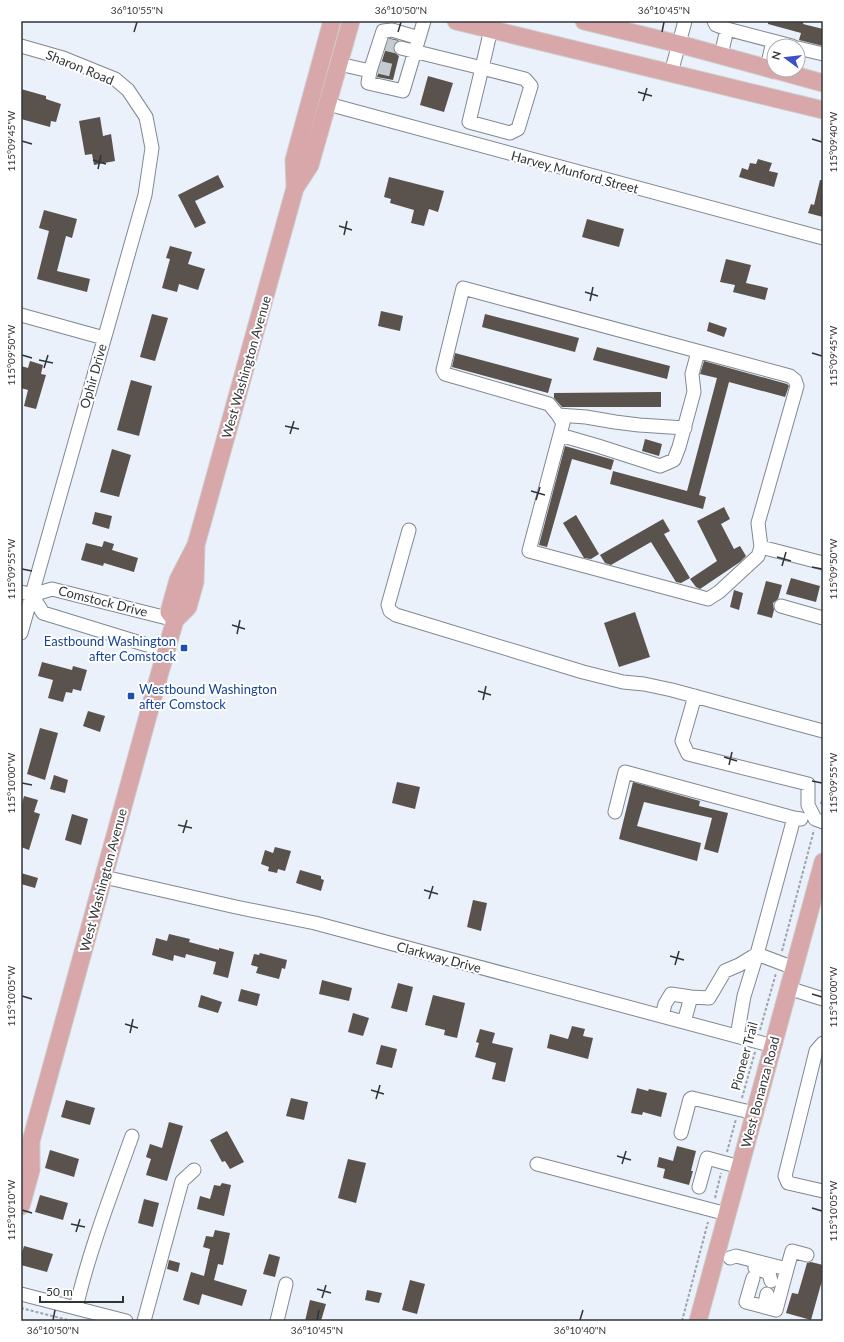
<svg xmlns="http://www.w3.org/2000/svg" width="844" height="1342" font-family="Lato,sans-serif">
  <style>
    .building { fill: #5a524c }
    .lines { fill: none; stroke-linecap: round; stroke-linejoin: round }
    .minor-tunnel { stroke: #c5cbd3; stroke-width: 13; stroke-dasharray: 13 6; stroke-linecap: butt }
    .minor-casing { stroke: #818890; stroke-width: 15 }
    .major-casing { stroke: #cececf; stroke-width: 19 }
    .path { stroke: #9da3a9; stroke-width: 2; stroke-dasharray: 3 2; stroke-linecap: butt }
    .minor { stroke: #fff; stroke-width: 13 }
    .major { stroke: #d7a7a9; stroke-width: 17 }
    .ticks { fill: none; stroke: #313437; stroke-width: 1.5 }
    .transit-dot { fill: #1a4fb4; stroke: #fff; stroke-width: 1.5 }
    .labels { text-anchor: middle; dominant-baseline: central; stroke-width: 4; stroke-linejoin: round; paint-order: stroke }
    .street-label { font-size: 13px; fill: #313437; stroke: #fff }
    .transit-label { font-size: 13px; fill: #164399; stroke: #fff; text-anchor: end }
    .neatline { fill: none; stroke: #313437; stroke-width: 1.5 }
    .ticks-label { font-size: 10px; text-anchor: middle; fill: #313437 }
  </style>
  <rect width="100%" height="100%" fill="#eaf1fa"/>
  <path class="building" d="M768,21H804L803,24L823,29V46L799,40L801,33L768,24Z
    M389,38L399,40L395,43L393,46L395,53L399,56L393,80L377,77Z
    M428,76L453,83L444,112L420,105Z
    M21,89L46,96V99L61,104L56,122L51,121L50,127L21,119Z
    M100,117L103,136L111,134L115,161L94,165L92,154L85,155L79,121Z
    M758,159L772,163L769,171L778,173L774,187L739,177L742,168L748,170L750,163L756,164Z
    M218,175L224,187L195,201L206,223L195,228L178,195Z
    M389,177L444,191L438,212L429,209L424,226L411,223L414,210L390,203L391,199L384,197Z
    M820,180H823V217L808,213L811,204L814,205Z
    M44,210L77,219L72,238L66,236L57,271L90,279L87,292L37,279L49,231L39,228Z
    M587,219L624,229L619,247L582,237Z
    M170,246L192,252L188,264L205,269L198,290L179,284L177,292L162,288L170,259L166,258Z
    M726,259L751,265L746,283L768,288L765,300L733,292L735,285L720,282Z
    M381,311L403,316L400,331L378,326Z
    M152,314L168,318L155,361L140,357Z
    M485,314L579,338L575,352L482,327Z
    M709,322L727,328L724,337L707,331Z
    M597,347L670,366L667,379L593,360Z
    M455,353L552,379L548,393L452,367Z
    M30,361L43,365L41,374L46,375L36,409L24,406L28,390L21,388V366L28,368Z
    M704,361L787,384L789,386L785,397L729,382L699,495L706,497L703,509L610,484L613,471L687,491L717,378L700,374Z
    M131,380L152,386L139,436L117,430Z
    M661,392V407H562L554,398V393Z
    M645,439L662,444L659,456L642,451Z
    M565,446L614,460L611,470L572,459L547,547L539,545Z
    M112,449L131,455L119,497L100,492Z
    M724,507L730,519L721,524L734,549L740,546L746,556L740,562L700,589L696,587L690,579L717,561L697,521Z
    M95,512L112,516L109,529L92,524Z
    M576,515L599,554L591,559L584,558L563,523Z
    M663,519L670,531L664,534L690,578L681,583L676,582L651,542L611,565L605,563L600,555Z
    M104,541L114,544L112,550L138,558L134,572L104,563L103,566L81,560L86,543L102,547Z
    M791,578L820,586L816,602L786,594Z
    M766,581L782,585L778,599L773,603L774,610L772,618L757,614Z
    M734,590L743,593L739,610L730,607Z
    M635,612L650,657L619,667L604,623Z
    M42,662L72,670L73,666L87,670L81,691L73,689L72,693L66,692L63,702L48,698L53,680L38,676Z
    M88,711L105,716L100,732L83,726Z
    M40,728L58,733L45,780L27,774Z
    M54,775L68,780L65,793L50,789Z
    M397,782L420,787L415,809L392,803Z
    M633,782L700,801L699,806L728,813L718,853L704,849L712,818L644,802L637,826L701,843L697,861L619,839Z
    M24,796L38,800L34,812L40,814L29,850L21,847V807Z
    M72,814L88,819L81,845L65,840Z
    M275,847L291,851L285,871L278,869L277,873L268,871L269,867L261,864L265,850L273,853Z
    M300,870L321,876V879L324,880L321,891L296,883Z
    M21,873L38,878L35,888L21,884Z
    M473,900L487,903L481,931L467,927Z
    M169,934L190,939L189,942L219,950V948L234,952L228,978L213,974L216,962L186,954L185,958L174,955L173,961L152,955L156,938L167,941Z
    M260,953L287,960L285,969L282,968L279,979L256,973L258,967L251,965L254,954L259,955Z
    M322,980L352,988L349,1001L319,994Z
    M398,983L413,987L407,1012L391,1008Z
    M241,989L260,994L257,1006L238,1001Z
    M201,995L222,1002L218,1013L198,1007Z
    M433,995L465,1003L457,1038L444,1035L445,1030L425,1025Z
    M353,1013L369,1018L363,1036L348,1032Z
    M572,1026L585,1029L583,1036L593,1038L588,1059L547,1048L550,1034L568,1039Z
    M480,1029L495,1033L492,1043L513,1048L505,1082L492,1079L496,1063L475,1057L479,1043L476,1042Z
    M381,1045L397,1049L392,1068L376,1064Z
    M637,1088L648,1091L649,1089L667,1093L661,1117L643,1112L642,1115L631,1113Z
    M291,1098L308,1102L304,1120L286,1116Z
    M66,1100L95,1108L90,1125L61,1117Z
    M169,1122L183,1126L167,1181L146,1175L151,1159L146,1157L150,1144L162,1148Z
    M227,1131L244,1162L230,1169L225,1161L222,1162L210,1140Z
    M677,1146L696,1151L691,1171H693L689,1185L663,1178L665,1169L657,1167L659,1157L673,1161Z
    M50,1150L79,1159L74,1177L45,1168Z
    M348,1159L366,1163L356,1203L338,1198Z
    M222,1183L231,1185L224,1216L197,1209L200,1196L210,1199L214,1185L220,1186Z
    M40,1195L68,1203L63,1220L35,1212Z
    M144,1199L159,1203L153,1227L138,1223Z
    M215,1230L230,1233L223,1265L218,1264L214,1280L247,1290L242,1306L202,1294L199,1305L183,1300L191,1272L204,1276L210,1249L203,1247L206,1236L213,1237Z
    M24,1246L53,1254L47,1272L21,1265V1256Z
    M269,1254L280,1257L275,1277L263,1274Z
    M169,1260L180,1263L178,1272L167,1269Z
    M811,1262L823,1265V1277L811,1320L786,1313L792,1293L798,1294L807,1263Z
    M410,1280L425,1284L417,1314L402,1310Z
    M367,1290L382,1293L379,1303L365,1300Z
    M310,1300L326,1304L321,1321H305Z"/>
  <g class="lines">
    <path class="minor-tunnel" d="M384,44L401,48
      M378,67L395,71"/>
    <defs>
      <path id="minor" d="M714,21L716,25L727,29L721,55
        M727,29L773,41L767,68
        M773,41L792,46
        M21,46L63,58L115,79L128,90L146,117L152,148L145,195L21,633
        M401,48L482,68L491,29
        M798,48L823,54
        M339,64L370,71L383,31L392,30L419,38
        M482,68L525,79L531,86L518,129L510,133L469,122Z
        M370,71L368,83L403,91L424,21
        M671,73L685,21
        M328,104L823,238
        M463,288L790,376L795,380L797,386L758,523L761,547L758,556L719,592L708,599L529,551L563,423L558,415L549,404L445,374L443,370Z
        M21,315L104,338
        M558,415L586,417L615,422L639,425L685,428
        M560,435L598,446L660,466L674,460L679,447L694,392L692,374L698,352
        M409,530L388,605L390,611L396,615L583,672L623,682L644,684L672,690L823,731
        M761,547L823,563
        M21,592L32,595L52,589L175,620
        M32,595L43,613L147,645L167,650
        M781,606L823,618
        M695,696L682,741L688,754L808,784V805L815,819L823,822
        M615,812L625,772L794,818
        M104,877L236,907L315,923L773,1046
        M794,968L757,954L794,818L801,819
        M788,988L823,999
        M662,1016L665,1004L671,994L691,997L709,998L725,971L739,965L757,954
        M684,1022L691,997
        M737,1036L744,996L757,954
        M823,1043L816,1051L785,1176L788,1183L823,1191
        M681,1133L690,1099L692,1098L754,1113
        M537,1164L727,1214
        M699,1187L707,1158L740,1167
        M730,1258L736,1256L787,1269L776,1310L746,1302L753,1278
        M755,1268L769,1273L771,1281
        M787,1269L792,1251L807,1255
        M21,1294L126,1321
        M764,1307L767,1294
        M76,1308C89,1251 112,1192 132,1136
        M144,1321L182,1181L194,1170
        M277,1321L286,1284"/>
      <path id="major" d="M456,21L823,110
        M584,21L679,44L774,70
        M776,70L823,83
        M295,188L294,160L332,21
        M175,620L169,612L178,580L196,545L295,188L310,165L351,21
        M21,1206L31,1170V1141L160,672L175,620L188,607L195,582L196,545
        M698,1321L823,862"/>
    </defs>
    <use href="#minor" class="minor-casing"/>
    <use href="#major" class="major-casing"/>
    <path class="path" d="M821,804L823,797
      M782,951L814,830
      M760,1030L776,973
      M742,1098L755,1052
      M727,1152L736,1119
      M715,1198L721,1173
      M21,1308L72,1321
      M682,1321L708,1222"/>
    <use href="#minor" class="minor"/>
    <use href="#major" class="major"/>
  </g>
  <path class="ticks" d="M134,32L137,22M398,32L401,22M662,32L664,22M638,92L652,96M643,101L647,88M812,139L822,142M22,141L32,144M93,160L106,164M98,169L101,155M339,226L352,230M344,235L347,221M585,292L598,296M590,301L593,287M812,353L822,356M22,355L32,358M39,360L53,363M44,368L48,355M285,426L299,429M290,434L294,421M531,491L545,495M536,500L540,487M777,557L791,561M782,566L786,552M812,567L822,569M22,569L32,571M232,625L245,629M237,634L240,620M478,691L491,695M483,700L486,686M724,757L737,761M729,765L732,752M812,781L822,783M22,783L32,785M178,825L192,828M183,833L187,820M424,890L438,894M429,899L433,886M670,956L684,960M675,965L679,951M812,994L822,997M22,996L32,999M125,1024L138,1028M130,1033L133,1019M371,1090L384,1094M376,1099L380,1085M617,1156L631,1160M622,1164L626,1151M812,1208L822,1211M22,1210L32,1213M71,1224L85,1227M76,1232L80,1219M317,1289L331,1293M322,1298L326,1285M53,1320L55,1310M317,1320L319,1310M580,1320L583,1310"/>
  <g class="transit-dot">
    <rect x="180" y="644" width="8" height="8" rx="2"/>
    <rect x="127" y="692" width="8" height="8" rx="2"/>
  </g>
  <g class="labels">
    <g class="street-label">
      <text transform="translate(80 67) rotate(22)">Sharon Road</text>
      <text transform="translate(575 172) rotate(15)">Harvey Munford Street</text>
      <text transform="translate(246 367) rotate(-74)">West Washington Avenue</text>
      <text transform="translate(93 376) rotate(-74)">Ophir Drive</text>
      <text transform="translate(103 601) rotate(14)">Comstock Drive</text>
      <text transform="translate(103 880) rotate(-75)">West Washington Avenue</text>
      <text transform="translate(439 957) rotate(15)">Clarkway Drive</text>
      <text transform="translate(744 1056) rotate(-75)">Pioneer Trail</text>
      <text transform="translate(760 1092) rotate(-75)">West Bonanza Road</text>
    </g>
    <g class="transit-label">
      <text x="176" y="641">Eastbound Washington<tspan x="176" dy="15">after Comstock</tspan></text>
      <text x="139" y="689" text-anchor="start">Westbound Washington<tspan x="139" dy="15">after Comstock</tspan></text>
    </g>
  </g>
  <rect width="844" height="1342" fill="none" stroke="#ffffff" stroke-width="44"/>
  <g transform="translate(786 58) rotate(285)"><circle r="19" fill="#ffffff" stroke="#adaeaf"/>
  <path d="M0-3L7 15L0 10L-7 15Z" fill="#3d51c4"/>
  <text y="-6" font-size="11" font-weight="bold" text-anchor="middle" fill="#313437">N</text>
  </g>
  <path d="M40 1296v6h83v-6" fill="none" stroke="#313437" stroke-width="2"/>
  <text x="46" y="1296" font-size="12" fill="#313437" stroke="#ffffff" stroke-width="3" paint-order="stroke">50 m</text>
  <rect x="22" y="22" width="800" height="1298" class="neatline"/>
  <g class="ticks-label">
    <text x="137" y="14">36°10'55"N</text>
    <text x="401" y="14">36°10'50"N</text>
    <text x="664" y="14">36°10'45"N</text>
    <text transform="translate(11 141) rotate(-90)" y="4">115°09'45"W</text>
    <text transform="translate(833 142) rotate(-90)" y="4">115°09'40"W</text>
    <text transform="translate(11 355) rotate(-90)" y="4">115°09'50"W</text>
    <text transform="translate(833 356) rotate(-90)" y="4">115°09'45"W</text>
    <text transform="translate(11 569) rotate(-90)" y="4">115°09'55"W</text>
    <text transform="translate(833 569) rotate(-90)" y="4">115°09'50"W</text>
    <text transform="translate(11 783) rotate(-90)" y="4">115°10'00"W</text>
    <text transform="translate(833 783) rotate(-90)" y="4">115°09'55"W</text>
    <text transform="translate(11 996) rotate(-90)" y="4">115°10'05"W</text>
    <text transform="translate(833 997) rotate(-90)" y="4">115°10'00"W</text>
    <text transform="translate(11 1210) rotate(-90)" y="4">115°10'10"W</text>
    <text transform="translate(833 1211) rotate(-90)" y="4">115°10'05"W</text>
    <text x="53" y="1334">36°10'50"N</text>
    <text x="317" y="1334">36°10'45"N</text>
    <text x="580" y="1334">36°10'40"N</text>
  </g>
</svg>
